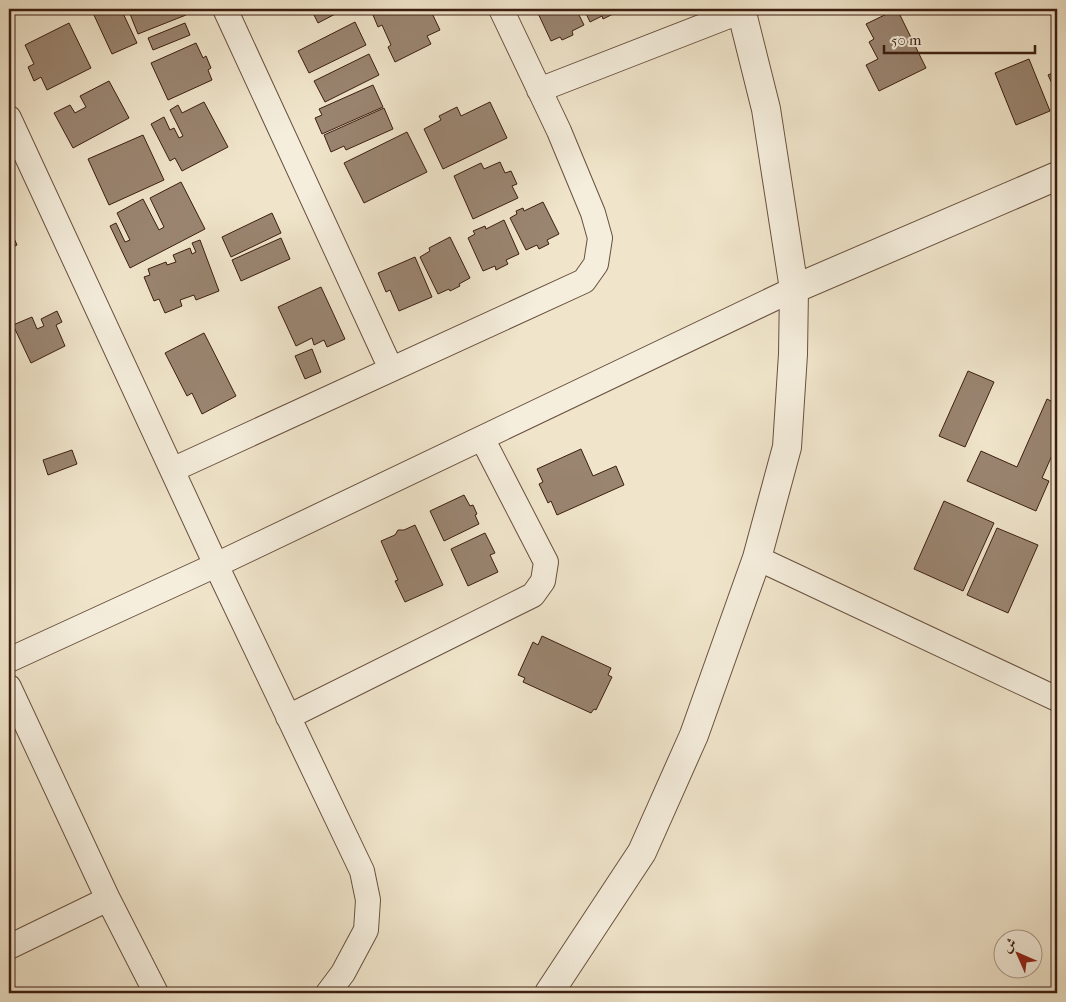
<svg xmlns="http://www.w3.org/2000/svg" width="1066" height="1002" font-family="'IM FELL French Canon',Amiri,serif">
  <style>
    .building { fill: #9a8571; stroke: #3c1e10 }
    .lines { fill: none; stroke-linecap: round; stroke-linejoin: round }
    .minor-casing { stroke: #69503f; stroke-width: 26 }
    .tertiary-casing { stroke: #69503f; stroke-width: 30 }
    .minor { stroke: #f5eedd; stroke-width: 24 }
    .tertiary { stroke: #f5eedd; stroke-width: 28 }
  </style>
  <rect width="100%" height="100%" fill="#f0e5cb"/>
  <filter id="stains"><feTurbulence type="fractalNoise" baseFrequency=".004" numOctaves="4"/><feColorMatrix values="0 0 0 0 .2 0 0 0 0 .09 0 0 0 0 .02 0 0 0 .5 -.17"/></filter>
  <radialGradient id="worn" r=".72"><stop offset=".6" stop-color="#630" stop-opacity="0"/><stop offset="1" stop-color="#630" stop-opacity=".3"/></radialGradient>
  <path class="building" d="M102,9H117L118,11L121,9L137,43L112,54L93,13Z
    M128,9H162L164,14L174,10L173,9H183L186,15L138,34Z
    M311,9H340L341,11L318,23Z
    M387,9H430L440,30L427,36L431,44L395,62L388,47L391,45L382,25L378,27L373,15Z
    M536,9H576L584,25L572,31L573,35L562,40L560,37L551,41Z
    M584,9H617L612,11L613,14L603,19L602,16L590,22Z
    M897,9L926,68L879,91L866,65L878,59L869,42L874,39L866,24Z
    M355,22L366,45L309,73L298,51Z
    M69,23L91,68L47,90L41,77L34,81L28,67L34,64L25,45Z
    M185,23L190,35L153,50L148,38Z
    M196,43L203,58L206,56L211,68L208,70L212,80L168,100L151,63Z
    M369,54L379,75L325,102L314,81Z
    M1029,59L1050,111L1016,125L995,73Z
    M1057,71V94L1048,75Z
    M109,81L129,118L73,148L54,113L70,105L75,113L86,107L80,96Z
    M373,85L383,107L322,134L315,118L322,115L319,109Z
    M204,102L228,147L182,171L175,158L170,161L151,124L164,117L170,130L174,128L179,138L183,136L170,110L178,105L182,113Z
    M490,102L507,138L443,169L424,129L441,120L439,116L457,107L461,116Z
    M384,108L393,129L346,150L344,146L331,152L324,135Z
    M407,132L427,172L364,203L344,163Z
    M143,135L164,180L109,205L88,159Z
    M500,162L505,173L511,171L517,184L512,186L518,198L473,219L454,176L481,163L484,169Z
    M181,182L205,229L130,268L110,226L116,223L125,242L130,240L117,213L143,199L159,230L164,227L150,198Z
    M543,202L559,234L547,240L549,244L539,249L537,245L526,250L510,218L517,214L516,211L523,208L524,211Z
    M272,213L281,233L231,257L222,237Z
    M504,220L519,254L506,260L508,264L496,270L495,266L483,271L468,238L475,234L473,231L485,226L486,229Z
    M9,227L17,245L9,249Z
    M450,237L470,278L459,284L460,286L450,291L449,289L438,294L420,257L430,251L429,248Z
    M281,238L290,259L241,281L232,260Z
    M200,240L219,291L196,300L194,295L180,300L182,306L165,313L159,299L154,301L144,277L150,275L148,269L166,262L167,265L176,262L173,255L190,248L192,254L196,252L192,243Z
    M415,257L432,297L399,311L390,290L386,292L378,273Z
    M321,287L345,339L327,347L324,340L314,345L312,338L296,346L278,307Z
    M57,311L62,322L56,325L65,346L31,363L13,325L32,317L37,329L44,326L41,319Z
    M204,333L236,396L202,414L192,393L187,396L165,353Z
    M312,349L321,372L305,379L295,356Z
    M968,371L994,382L965,447L939,436Z
    M1047,399L1057,404V444L1042,478L1049,481L1036,511L967,481L981,451L1017,467Z
    M581,449L593,476L616,466L624,485L557,515L551,501L548,503L539,484L543,482L537,469Z
    M72,450L77,464L48,475L43,460Z
    M464,495L470,506L473,505L477,514L475,515L479,524L444,541L430,511Z
    M944,501L994,523L963,591L914,569Z
    M415,525L443,585L405,602L395,581L398,580L381,541L395,535L398,530H404Z
    M997,528L1038,545L1008,613L967,595Z
    M485,533L495,553L490,555L498,572L468,586L451,549Z
    M542,636L611,668L608,675L612,677L596,710L594,709L591,713L523,682L525,678L518,675L533,642L538,645Z"/>
  <g class="lines">
    <defs>
      <path id="minor" d="M225,9L391,369
        M539,90L747,9
        M9,118L216,565L362,871L368,900L366,930L343,973L328,993
        M172,470L584,281L596,264L600,238L593,213L559,131L501,9
        M757,558L1057,699
        M9,660L216,565L794,289
        M9,687L108,899L156,993
        M288,717L533,595L543,581L546,562L482,438
        M9,947L108,899"/>
      <path id="tertiary" d="M794,289L1057,176
        M549,993L642,852L694,735L757,558L787,447L793,354L794,289L766,109L741,9"/>
    </defs>
    <use href="#minor" class="minor-casing"/>
    <use href="#tertiary" class="tertiary-casing"/>
    <use href="#minor" class="minor"/>
    <use href="#tertiary" class="tertiary"/>
  </g>
  <rect width="1066" height="1002" fill="none" stroke="#f0e5cb" stroke-width="30"/>
  <rect x="10" y="10" width="1046" height="982" fill="none" stroke="#3c1e10" stroke-width="2.5"/>
  <rect x="15" y="15" width="1036" height="972" fill="none" stroke="#3c1e10"/>
  <g transform="translate(1018 954) rotate(315)"><circle r="24" fill="#f5eedd" stroke="#ab9b8b"/>
  <path d="M0-4L9 19L0 12L-9 19Z" fill="#8f2418"/>
  <text y="-8" font-size="14" font-weight="bold" text-anchor="middle" fill="#3c1e10">ش</text>
  </g>
  <path d="M884 45v8h151v-8" fill="none" stroke="#3c1e10" stroke-width="2.5"/>
  <text x="891" y="45" font-size="15" fill="#3c1e10" stroke="#f5eedd" stroke-width="4" paint-order="stroke">50 m</text>
  <rect width="100%" height="100%" filter="url(#stains)"/>
  <rect width="100%" height="100%" fill="url(#worn)"/>
</svg>
